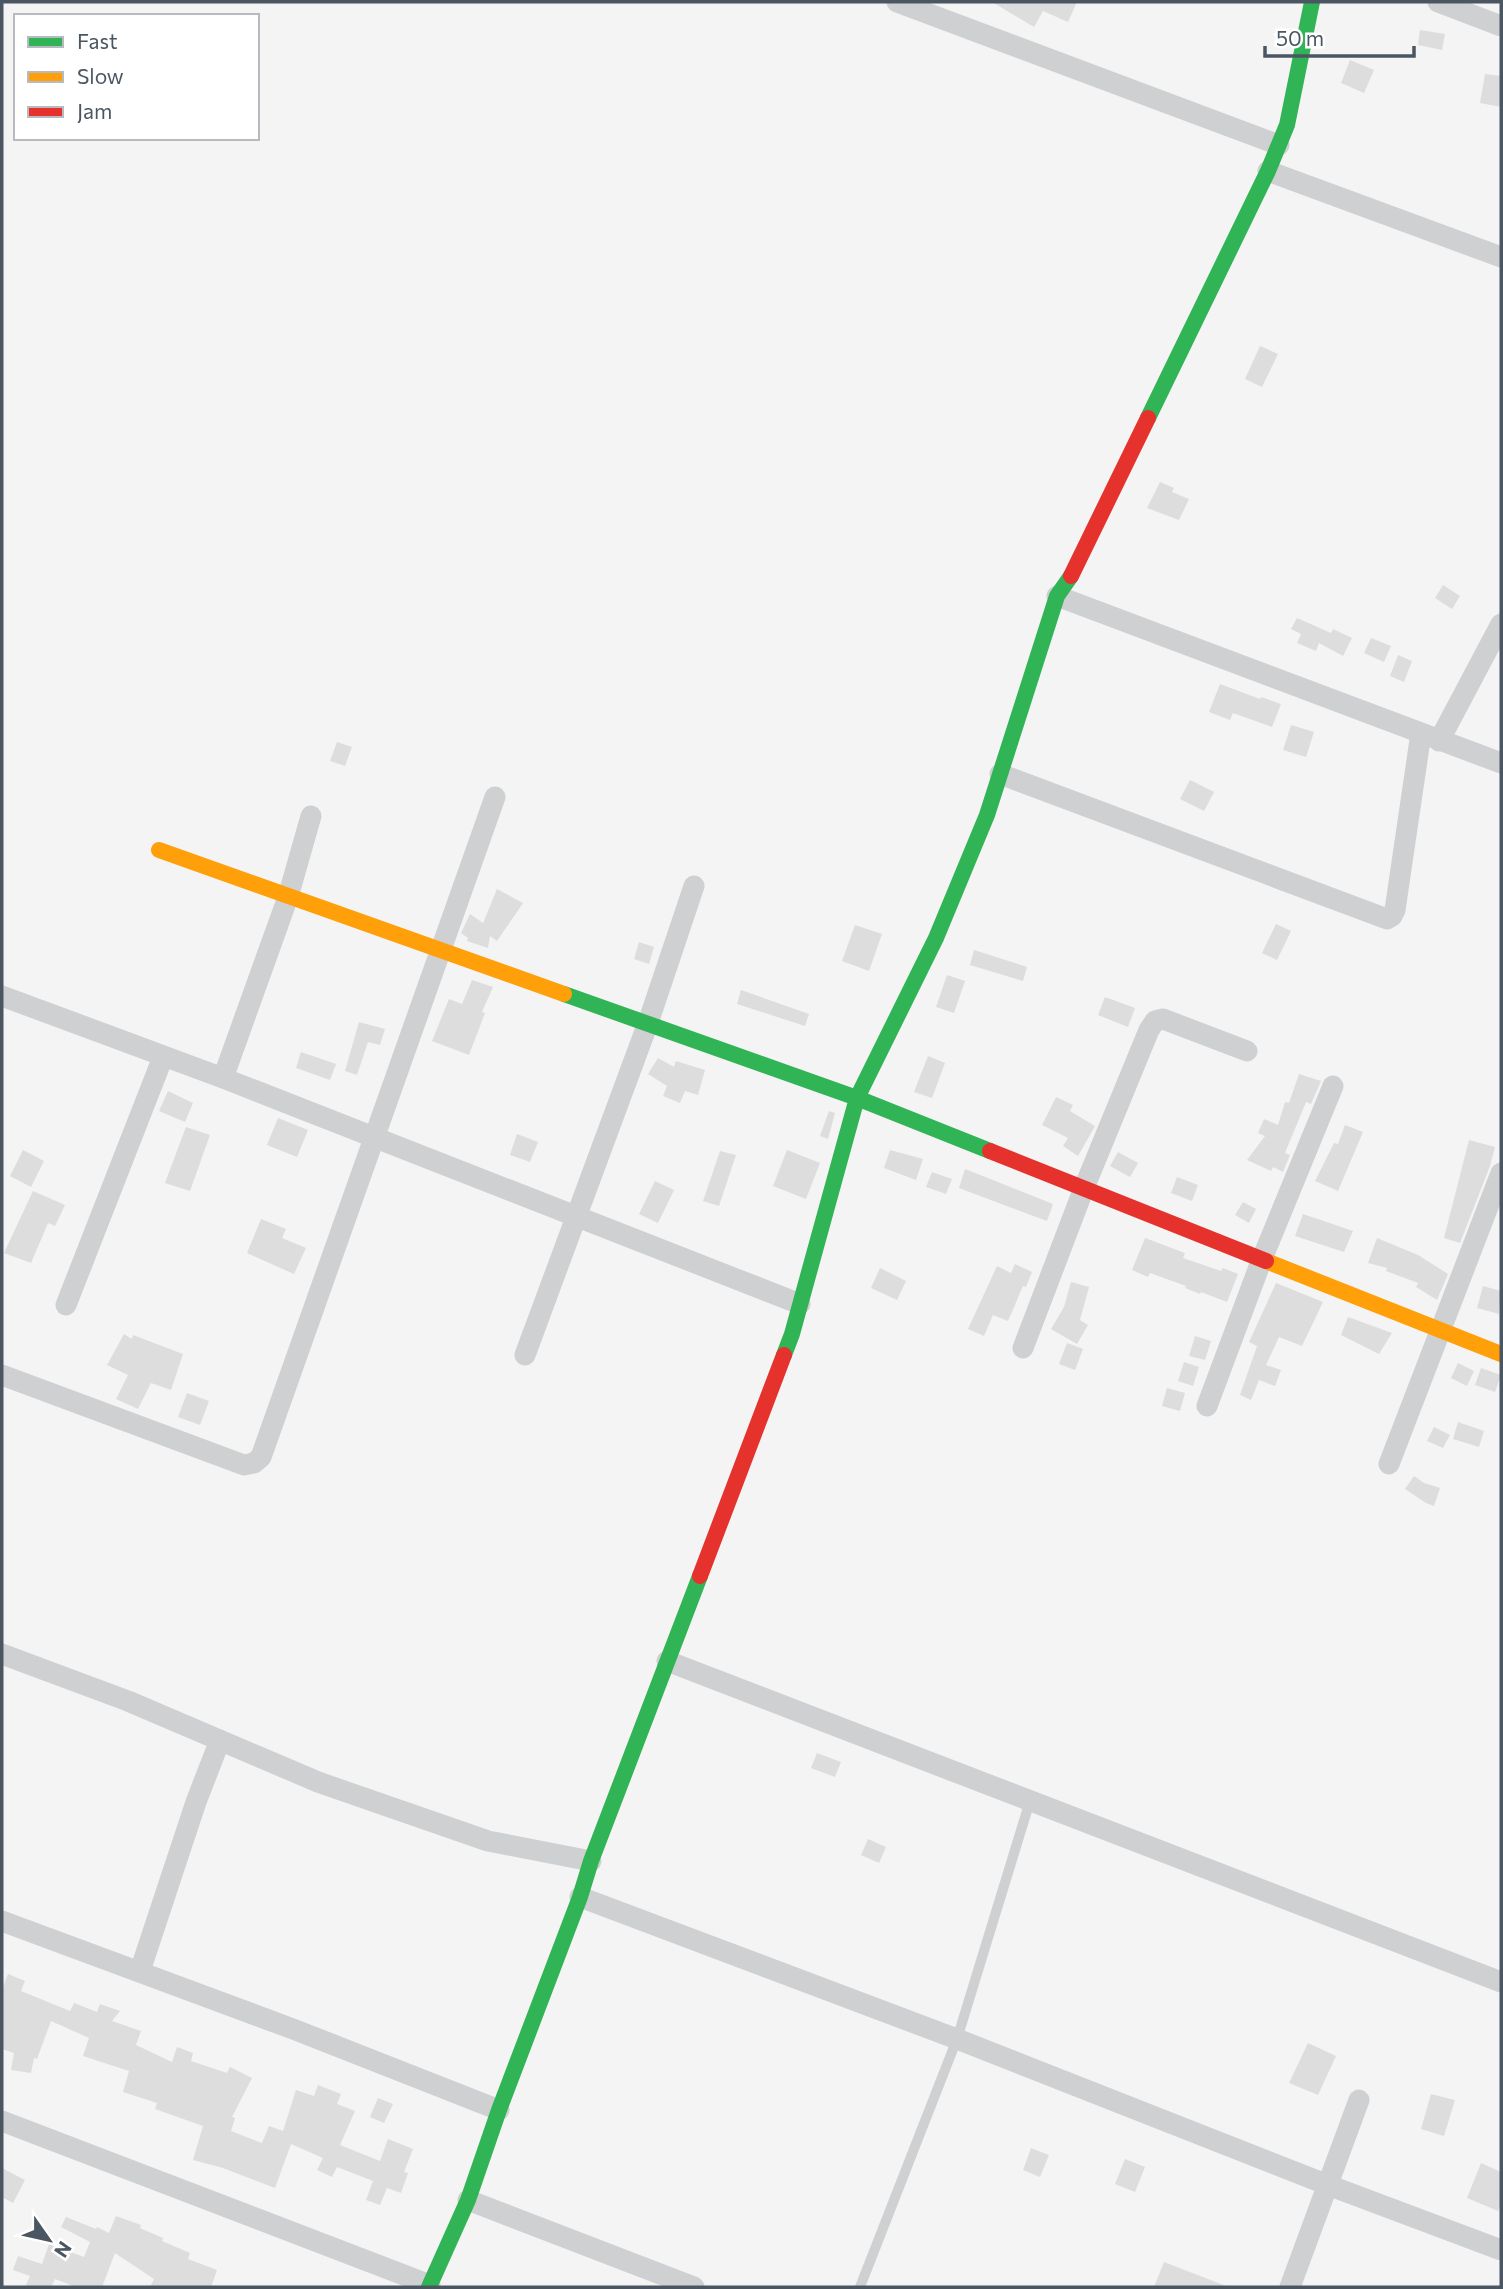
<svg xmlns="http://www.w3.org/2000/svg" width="1503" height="2289" font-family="Commissioner,sans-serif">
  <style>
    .building { fill: #ddddde }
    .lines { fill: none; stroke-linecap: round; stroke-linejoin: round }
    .lane { stroke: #ced0d2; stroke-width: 10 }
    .street { stroke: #ced0d2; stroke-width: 21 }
    .fast { stroke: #30b455; stroke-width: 16 }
    .slow { stroke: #ff9f0a; stroke-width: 16 }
    .jam { stroke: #e5322d; stroke-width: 16 }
  </style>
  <rect width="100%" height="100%" fill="#f4f4f4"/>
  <path class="building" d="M992,2H1077L1068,22L1043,11L1034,27Z
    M1420,30L1445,34L1442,50L1418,45Z
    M1350,60L1374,70L1364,93L1341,83Z
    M1485,74L1501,76V107L1480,103Z
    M1260,346L1278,354L1262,387L1245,379Z
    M1160,482L1174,488L1172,492L1189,499L1179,520L1147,508Z
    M1443,585L1460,596L1452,609L1435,598Z
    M1297,618L1331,633L1333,629L1352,638L1343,656L1319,643L1316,651L1297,643L1301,634L1291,629Z
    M1371,638L1391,646L1384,662L1364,653Z
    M1398,655L1412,661L1404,682L1390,676Z
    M1220,684L1260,699L1261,697L1281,704L1272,727L1233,713L1230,720L1209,712Z
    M1291,725L1314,732L1306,757L1283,750Z
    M337,742L352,747L345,766L330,761Z
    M1190,780L1214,792L1204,811L1180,799Z
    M497,889L523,903L497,941L490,936L488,948L467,941L468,938L461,933L470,914L483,923Z
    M1276,924L1291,931L1277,960L1262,953Z
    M855,925L882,934L869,971L842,961Z
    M639,942L654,947L649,964L634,959Z
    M974,950L1027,967L1023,981L970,965Z
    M947,975L965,981L954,1013L936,1007Z
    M472,980L493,987L482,1012L485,1013L469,1055L432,1041L449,999L462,1004Z
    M741,990L809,1014L805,1026L737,1004Z
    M1105,997L1135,1008L1128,1027L1098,1015Z
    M359,1022L385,1029L380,1045L368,1042L357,1075L345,1071Z
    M301,1052L336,1064L330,1080L296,1068Z
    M928,1056L945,1063L932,1098L914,1092Z
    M658,1058L674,1067L676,1061L705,1070L698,1095L685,1091L680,1103L663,1096L667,1086L648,1074Z
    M1299,1074L1321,1081L1311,1104L1306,1102L1285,1153L1290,1155L1283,1172L1273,1167L1271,1171L1247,1160L1265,1136L1258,1133L1264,1119L1278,1125L1285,1102L1289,1103Z
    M168,1091L193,1103L185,1122L159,1111Z
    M1056,1097L1073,1105L1070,1111L1095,1126L1078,1156L1063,1146L1068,1138L1042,1125Z
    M829,1111L835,1113L828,1139L820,1136Z
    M278,1118L308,1130L297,1157L267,1145Z
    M1345,1125L1363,1132L1338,1191L1315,1181L1334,1143L1338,1144Z
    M186,1127L210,1135L190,1191L165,1183Z
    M517,1134L538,1142L530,1162L510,1155Z
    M1469,1140L1495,1147L1490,1166L1460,1243L1444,1238Z
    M23,1150L44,1161L31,1187L10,1176Z
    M787,1150L820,1163L806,1199L773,1186Z
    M890,1150L923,1159L916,1180L884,1168Z
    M720,1151L736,1155L719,1206L703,1201Z
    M1118,1152L1138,1163L1130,1177L1110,1166Z
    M965,1169L1053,1204L1047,1221L959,1188Z
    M932,1172L952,1179L946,1194L926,1187Z
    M1177,1177L1198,1185L1192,1201L1171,1193Z
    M655,1181L674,1190L658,1223L639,1214Z
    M33,1191L65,1205L55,1226L48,1223L31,1263L4,1253Z
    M1243,1202L1256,1209L1249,1223L1235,1215Z
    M1303,1214L1353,1231L1344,1252L1295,1236Z
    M261,1219L286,1229L282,1238L306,1248L294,1274L247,1253Z
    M1145,1238L1185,1253L1183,1258L1221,1271L1223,1268L1238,1274L1227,1302L1201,1292L1200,1294L1185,1288L1186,1286L1150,1273L1148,1277L1132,1270Z
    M1377,1238L1418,1255L1448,1274L1437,1300L1416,1287L1418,1283L1386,1271L1387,1268L1368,1263Z
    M1015,1264L1032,1272L1026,1287L1023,1286L1008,1321L993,1315L984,1336L968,1329L997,1266L1011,1273Z
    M880,1268L906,1281L897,1300L871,1288Z
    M1071,1282L1089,1287L1080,1320L1088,1325L1077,1344L1051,1329L1064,1307Z
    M1276,1283L1323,1302L1302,1346L1279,1337L1266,1365L1281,1370L1275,1386L1259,1380L1251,1400L1240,1395L1257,1346L1249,1342Z
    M1483,1286L1501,1291L1499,1314L1477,1308Z
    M1348,1317L1392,1333L1379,1354L1341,1335Z
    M124,1334L132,1339L133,1335L183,1354L171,1390L151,1383L138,1409L116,1399L128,1375L107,1365Z
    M1195,1336L1211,1341L1205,1360L1189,1356Z
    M1067,1343L1083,1349L1075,1370L1059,1364Z
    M1184,1362L1199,1367L1193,1386L1178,1381Z
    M1458,1363L1474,1371L1467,1386L1451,1378Z
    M1481,1368L1501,1375L1495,1392L1475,1385Z
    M1167,1388L1185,1393L1180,1411L1162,1406Z
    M187,1393L209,1401L200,1425L178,1417Z
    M1458,1422L1484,1431L1479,1447L1453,1439Z
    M1434,1427L1450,1435L1443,1448L1427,1441Z
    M1414,1476L1424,1483L1440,1488L1434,1506L1426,1503L1405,1489Z
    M817,1753L841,1762L835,1777L811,1768Z
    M868,1839L886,1847L879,1863L861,1855Z
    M8,1974L25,1981L21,1991L70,2011L74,2003L97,2012L100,2004L120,2011L112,2021L141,2031L136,2045L172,2062L177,2047L193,2053L191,2061L227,2073L230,2067L252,2078L232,2117L235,2118L231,2131L262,2143L269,2126L283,2131L296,2090L314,2096L318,2085L341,2094L337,2104L355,2111L340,2145L380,2161L388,2139L413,2149L404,2172L408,2173L401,2193L387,2188L380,2205L366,2200L373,2181L337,2167L332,2177L317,2170L323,2158L291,2144L275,2188L223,2168L193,2160L203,2126L155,2109L157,2103L123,2092L129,2071L83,2056L89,2038L51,2021L37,2059L34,2058L31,2073L11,2070L14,2053L2,2049V1989Z
    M1308,2043L1336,2056L1318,2095L1289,2083Z
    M1431,2094L1455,2100L1444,2136L1421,2129Z
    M378,2098L393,2104L384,2123L370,2117Z
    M1031,2148L1049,2155L1040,2177L1023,2170Z
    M1125,2159L1145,2167L1135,2192L1115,2184Z
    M1481,2163L1501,2172V2203L1498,2211L1467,2198Z
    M2,2168L25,2180L13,2203L2,2197Z
    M116,2216L141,2225L140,2228L163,2238L162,2241L190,2253L188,2259L217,2270L211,2287H150L154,2279L115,2253L102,2287H76L55,2279L51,2287H25L30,2276L13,2270L18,2256L42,2264L49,2244L84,2257L90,2242L61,2227L66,2217L96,2229L97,2227L109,2233Z
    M1164,2262L1226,2286V2287H1154Z"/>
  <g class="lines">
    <path class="lane" d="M860,2287L957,2039L1030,1801"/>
    <path class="street" d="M897,2L1279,145
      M1438,2L1501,26
      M1268,171L1501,257
      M1057,596L1501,763
      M1439,741L1501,624
      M1000,774L1387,919L1392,916L1395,910L1421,733
      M2,996L223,1078L800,1304
      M223,1078L288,897L311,816
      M66,1305L163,1057
      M1023,1348L1084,1188L1149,1030L1155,1021L1163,1019L1247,1051
      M525,1355L648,1023L694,886
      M2,1375L244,1465L254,1463L261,1457L495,797
      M1207,1406L1262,1259L1333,1086
      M1389,1464L1501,1173
      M2,1654L128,1701L318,1782L488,1841L591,1861
      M667,1661L1501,1982
      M580,1897L957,2039L1328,2185L1501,2250
      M2,1921L293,2029L499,2110
      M140,1971L196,1802L220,1740
      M2,2121L430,2285
      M468,2200L694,2287
      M1290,2287L1359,2100"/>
    <path class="fast" d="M1148,418L1268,171L1287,125L1312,2
      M564,994L857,1098L990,1151
      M784,1355L792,1334L857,1098L936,938L987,815L1057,596L1071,576
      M429,2287L468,2200L499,2110L580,1897L591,1861L700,1576"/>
    <path class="slow" d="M159,850L564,994
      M1266,1261L1501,1354"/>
    <path class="jam" d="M1071,576L1148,418
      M990,1151L1266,1261
      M700,1576L784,1355"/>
  </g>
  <rect width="1503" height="2289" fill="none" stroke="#4a5661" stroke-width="7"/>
  <rect x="14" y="14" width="245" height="126" fill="#ffffff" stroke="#b7bbc0" stroke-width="2"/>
  <rect x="28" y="37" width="35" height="10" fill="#30b455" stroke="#b7bbc0" stroke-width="2"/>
  <text x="77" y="49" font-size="21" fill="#4a5661">Fast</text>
  <rect x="28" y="72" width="35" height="10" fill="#ff9f0a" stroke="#b7bbc0" stroke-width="2"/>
  <text x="77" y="84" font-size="21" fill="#4a5661">Slow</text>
  <rect x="28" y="107" width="35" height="10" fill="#e5322d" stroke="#b7bbc0" stroke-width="2"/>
  <text x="77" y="119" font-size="21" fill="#4a5661">Jam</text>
  <g transform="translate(49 2240) rotate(124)" stroke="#ffffff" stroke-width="5" paint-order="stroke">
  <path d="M0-5L12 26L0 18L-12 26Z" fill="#4a5661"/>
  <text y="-10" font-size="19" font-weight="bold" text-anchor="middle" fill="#4a5661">N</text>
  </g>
  <path d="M1265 46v10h149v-10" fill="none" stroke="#4a5661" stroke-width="3.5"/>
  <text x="1276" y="46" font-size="21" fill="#4a5661" stroke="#ffffff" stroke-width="5" paint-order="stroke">50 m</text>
</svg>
